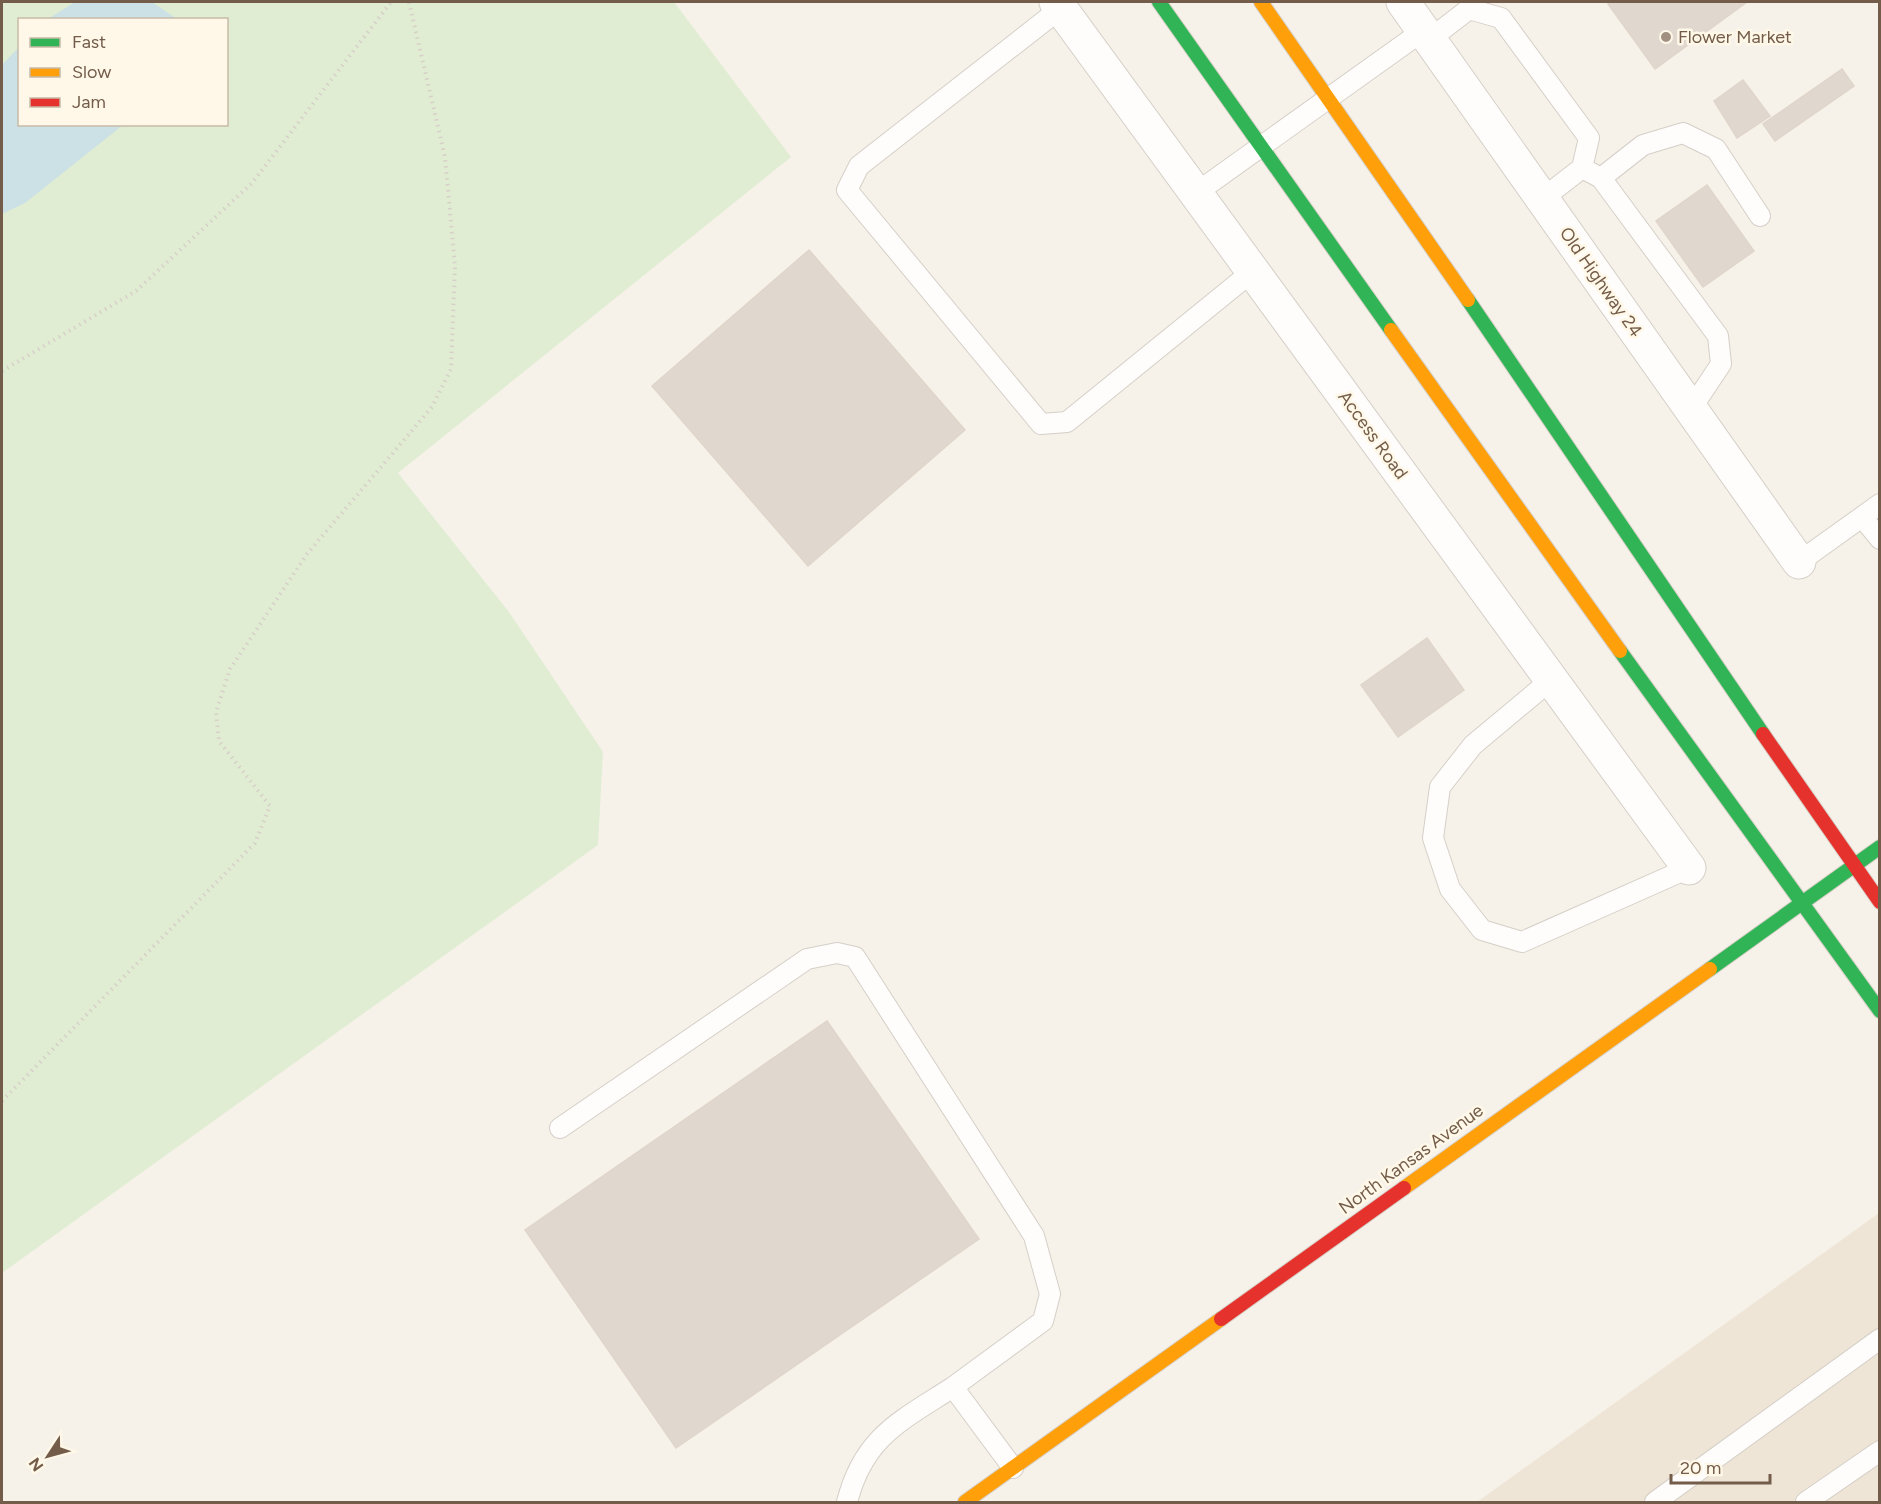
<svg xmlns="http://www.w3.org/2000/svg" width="1881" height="1504" font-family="Figtree,sans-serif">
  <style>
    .residential { fill: #efe5d6 }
    .green { fill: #e0edd3; fill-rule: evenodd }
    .water { fill: #cbe1e6 }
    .building { fill: #e0d8ce; stroke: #dfd5cb; stroke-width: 1.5 }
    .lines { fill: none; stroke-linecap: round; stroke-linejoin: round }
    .lane-casing { stroke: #d5cfc7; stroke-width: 22 }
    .street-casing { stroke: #d5cfc7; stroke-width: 35 }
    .fast-casing { stroke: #d6cfc7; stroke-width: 16 }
    .slow-casing { stroke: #d6cfc7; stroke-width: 16 }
    .jam-casing { stroke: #d6cfc7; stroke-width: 16 }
    .path { stroke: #d7d0c9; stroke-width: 4; stroke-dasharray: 1.5 4.5; stroke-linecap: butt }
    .lane { stroke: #fefdfc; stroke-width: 20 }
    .street { stroke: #fefdfc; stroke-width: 33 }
    .fast { stroke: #30b455; stroke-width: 14 }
    .slow { stroke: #ff9f0a; stroke-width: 14 }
    .jam { stroke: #e5322d; stroke-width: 14 }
    .poi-dot { fill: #a19081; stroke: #fff8e8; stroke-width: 2 }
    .labels { text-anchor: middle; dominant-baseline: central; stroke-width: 5; stroke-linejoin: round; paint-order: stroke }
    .poi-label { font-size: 18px; fill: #735c49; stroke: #fff8e8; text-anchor: start }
    .street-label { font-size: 18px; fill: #735c49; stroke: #fff8e8 }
  </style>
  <rect width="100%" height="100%" fill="#f6f2e9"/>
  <path class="residential" d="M1879,1213V1502H1477Z"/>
  <path class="green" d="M2,2H674L791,157L398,473L509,612L603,752L598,845L2,1273ZM20,20H226V124H20Z"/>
  <path class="water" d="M75,2H152L177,19H48Z
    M19,47L20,124L123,125L25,203L2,214V65Z"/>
  <path class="building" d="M1611,2H1747L1655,69L1608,4Z
    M1842,69L1854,86L1775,141L1763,124Z
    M1743,80L1770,116L1737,138L1714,101Z
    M1707,185L1754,251L1703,287L1656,221Z
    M809,250L965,430L808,566L652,386Z
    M1427,638L1464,690L1398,737L1361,685Z
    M827,1021L979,1239L676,1448L525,1230Z"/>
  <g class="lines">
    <defs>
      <path id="lane" d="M1061,8L859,166L847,190L1041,424L1067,422L1253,271
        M1430,39L1469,9L1501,18L1589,138L1582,168
        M1601,178L1643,145L1683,133L1716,149L1760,216
        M1196,193L1424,30
        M1542,199L1582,168L1601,178L1718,336L1721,364L1691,409
        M1862,517L1880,539
        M1799,562L1880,504
        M1552,679L1473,745L1440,787L1433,838L1450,889L1482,930L1522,942L1689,868
        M560,1128L807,959L837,953L855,957L1034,1236L1050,1294L1043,1321L953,1387L1013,1468
        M847,1502C864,1436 901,1421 953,1387
        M1655,1502L1880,1339
        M1806,1502L1880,1451"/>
      <path id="street" d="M1056,2L1689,868
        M1403,2L1799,562"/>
      <path id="fast" d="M1159,2L1391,330
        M1468,300L1763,734
        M1620,651L1880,1011
        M1710,969L1880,847"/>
      <path id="slow" d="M1261,2L1468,300
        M1391,330L1620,651
        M1404,1188L1710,969
        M965,1502L1221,1319"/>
      <path id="jam" d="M1763,734L1880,902
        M1221,1319L1404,1188"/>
    </defs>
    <use href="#lane" class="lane-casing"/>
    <use href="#street" class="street-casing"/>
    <use href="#fast" class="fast-casing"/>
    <use href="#slow" class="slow-casing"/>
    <use href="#jam" class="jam-casing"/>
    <path class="path" d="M2,371L136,291L252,183L391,2
      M2,1101L255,843L270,806L219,741L216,712L230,669L307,554L432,407L451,369L455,266L445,157L409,2"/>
    <use href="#lane" class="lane"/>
    <use href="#street" class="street"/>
    <use href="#fast" class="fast"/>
    <use href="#slow" class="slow"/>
    <use href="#jam" class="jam"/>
  </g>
  <circle class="poi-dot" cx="1666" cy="37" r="6"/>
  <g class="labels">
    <g class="poi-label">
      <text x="1678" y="37">Flower Market</text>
    </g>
    <g class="street-label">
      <text transform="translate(1601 282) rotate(55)">Old Highway 24</text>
      <text transform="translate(1373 435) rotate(54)">Access Road</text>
      <text transform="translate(1411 1159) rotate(-36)">North Kansas Avenue</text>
    </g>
  </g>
  <rect width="1881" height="1504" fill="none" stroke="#735c49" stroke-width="6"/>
  <rect x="18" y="18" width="210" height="108" fill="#fff8e8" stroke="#c7baa8" stroke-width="1.5"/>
  <rect x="30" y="38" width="30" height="9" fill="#30b455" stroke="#c7baa8" stroke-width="1.5"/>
  <text x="72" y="48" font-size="18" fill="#735c49">Fast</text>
  <rect x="30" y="68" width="30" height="9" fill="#ff9f0a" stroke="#c7baa8" stroke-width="1.5"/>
  <text x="72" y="78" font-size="18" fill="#735c49">Slow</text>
  <rect x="30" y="98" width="30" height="9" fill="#e5322d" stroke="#c7baa8" stroke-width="1.5"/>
  <text x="72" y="108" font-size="18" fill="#735c49">Jam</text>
  <g transform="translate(48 1456) rotate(234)" stroke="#fff8e8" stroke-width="4.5" paint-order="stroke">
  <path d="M0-4.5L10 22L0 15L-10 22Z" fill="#735c49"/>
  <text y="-9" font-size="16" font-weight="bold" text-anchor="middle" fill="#735c49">N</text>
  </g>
  <path d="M1671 1474v9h99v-9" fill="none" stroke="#735c49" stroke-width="3"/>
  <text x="1680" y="1474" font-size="18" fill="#735c49" stroke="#fff8e8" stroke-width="4.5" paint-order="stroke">20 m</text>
</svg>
